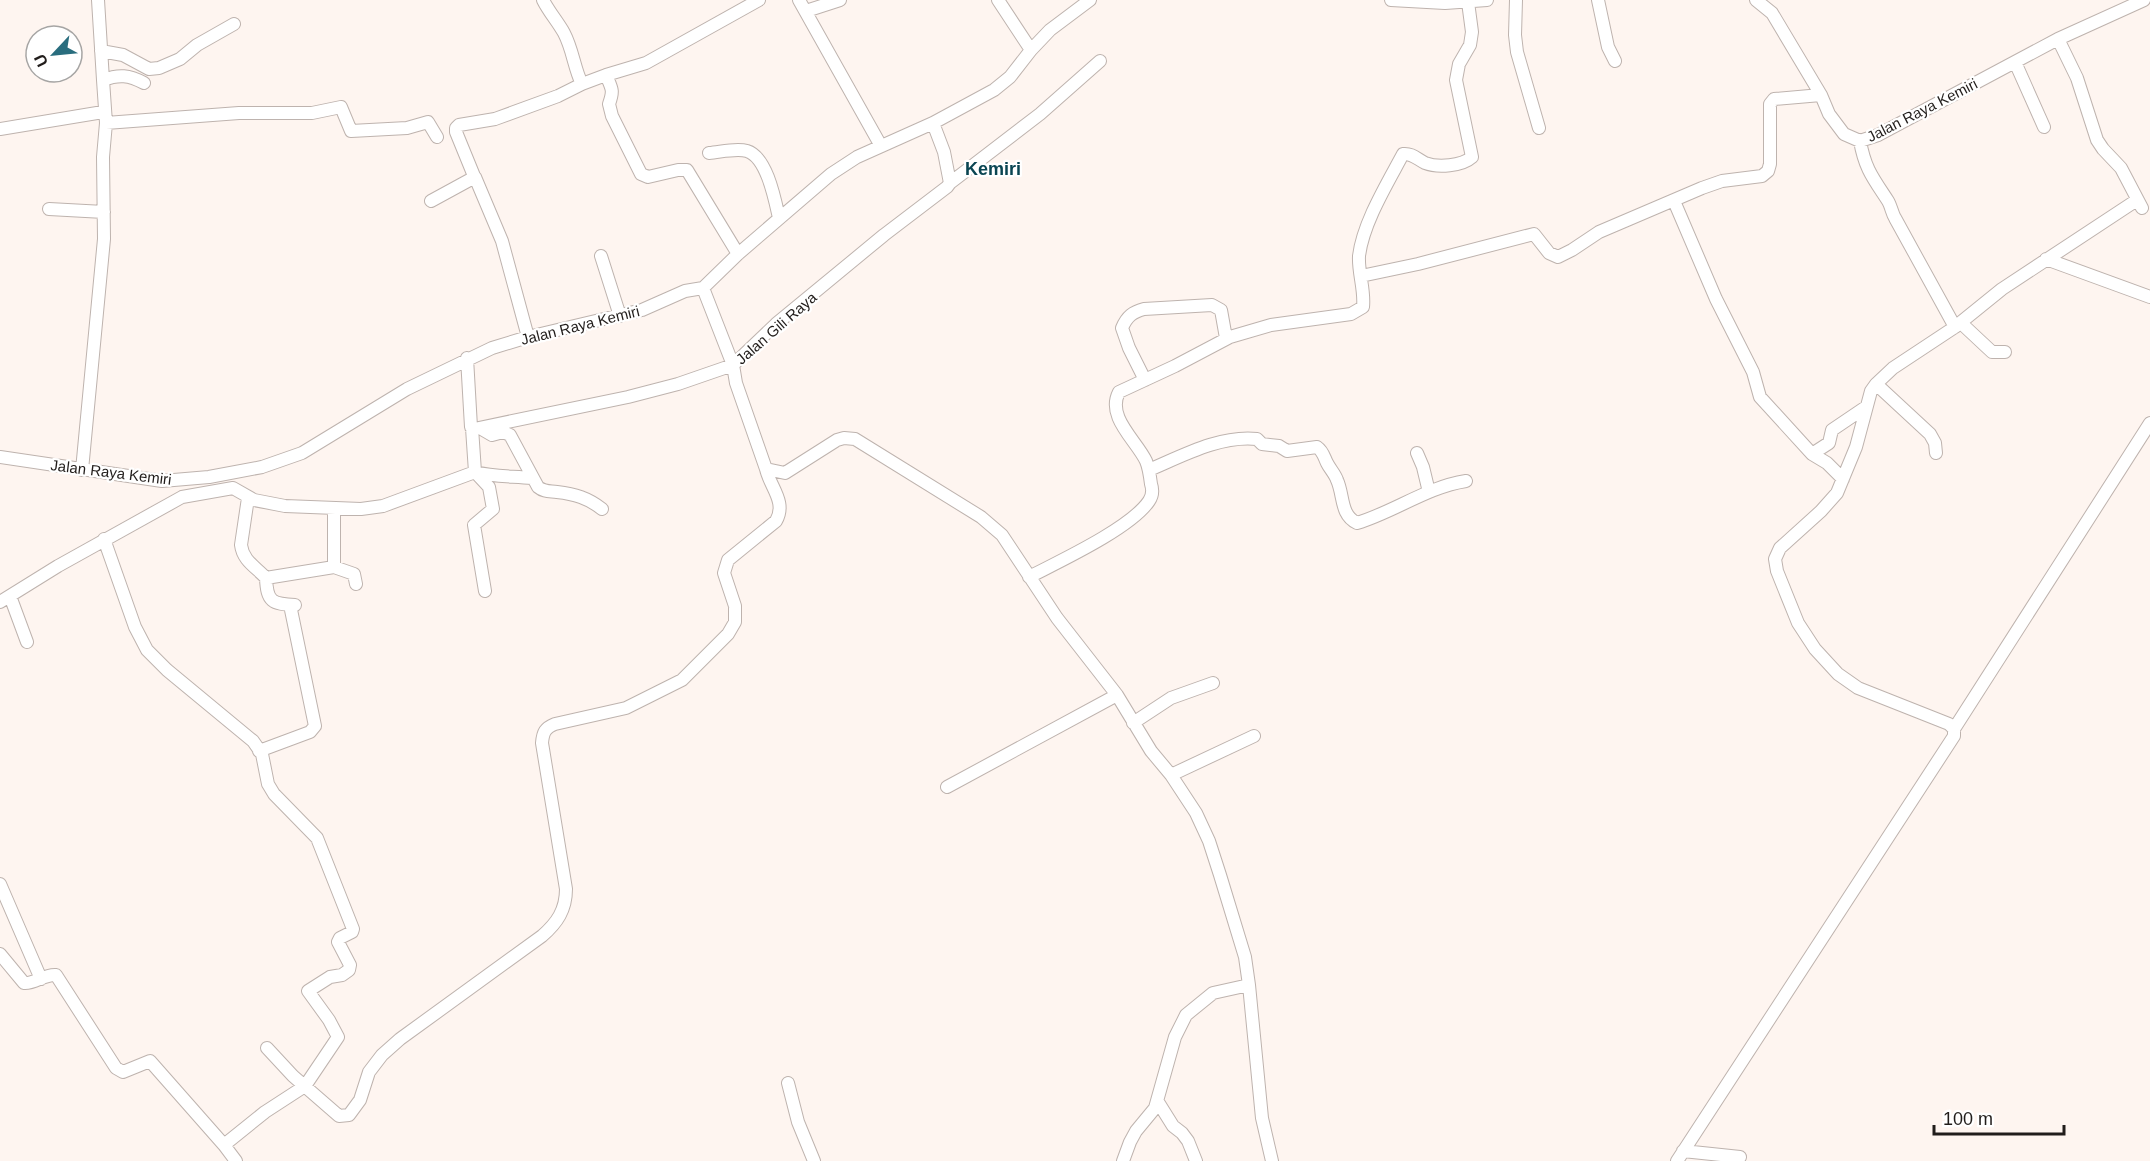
<svg xmlns="http://www.w3.org/2000/svg" width="2150" height="1161" font-family="Arial,sans-serif">
  <style>
    .lines { fill: none; stroke-linecap: round; stroke-linejoin: round }
    .minor-casing { stroke: #beb3ae; stroke-width: 14 }
    .minor { stroke: #fff; stroke-width: 12 }
    .labels { text-anchor: middle; dominant-baseline: central; stroke-width: 4.5; stroke-linejoin: round; paint-order: stroke }
    .street-label { font-size: 15px; fill: #211d1b; stroke: #fff }
    .quarter-label { font-size: 18px; font-weight: bold; fill: #0a4552; stroke: #fff }
  </style>
  <rect width="100%" height="100%" fill="#fef5f0"/>
  <g class="lines">
    <defs>
      <path id="minor" d="M98,0L103,80
        M543,0C549,12 558,22 564,33C573,50 574,68 582,84L606,75L646,63L759,0
        M799,0L881,146
        M998,0L1031,50
        M1391,0L1445,3L1487,0
        M1516,0L1515,35L1517,52L1539,128
        M1598,0L1608,47L1615,61
        M1756,0L1772,13L1821,95L1829,114L1844,134L1860,141L1878,135L2058,39L2144,0
        M806,11L840,0
        M2058,39L2077,78L2097,140L2103,149L2121,168L2142,208
        M101,51L123,55L149,69L159,68L180,59L197,45L234,24
        M2015,62L2044,127
        M606,75C612,89 614,90 609,104L612,116L641,174L648,177L678,170H687L738,254
        M106,123L239,113H312L341,107L351,131L407,128L428,122L437,137
        M0,129L103,112
        M1860,141C1865,169 1873,178 1888,201C1891,206 1892,213 1895,218L1955,327L1893,368L1876,384L1930,434L1935,443L1936,453
        M709,153C721,152 736,148 747,151C767,157 775,200 779,218
        M474,176L456,132V128L459,125L495,119L558,96L582,84
        M950,183L1040,114L1100,61
        M431,201L475,177L502,241L528,337
        M1674,201L1716,299L1753,372L1760,397L1812,454L1827,463L1843,479
        M49,209L104,212
        M601,256L620,316
        M2046,259L2150,297
        M1361,276L1418,264L1534,234L1549,253L1558,257L1572,250L1599,232L1702,188L1722,181L1762,176L1768,171L1770,164V104L1774,99L1821,95
        M703,288L733,365L736,383L766,469L785,473L837,440L844,438L855,439L981,517L1002,535L1057,618L1117,695L1151,751L1171,775L1196,813L1209,841L1220,875L1245,957L1249,985L1213,993L1186,1015L1175,1037L1155,1108L1136,1131L1130,1142L1123,1161
        M1961,323L1992,352H2005
        M1955,327L2002,289L2137,200
        M467,358L471,427L474,429L628,397L678,384L733,365L776,324L884,235L947,187L950,183L944,152L933,123
        M1145,380L1129,348L1122,328C1127,316 1133,312 1144,309L1212,305L1221,310L1226,338
        M472,428L475,472L489,487L493,509L474,525L485,591
        M480,428L492,435L503,432L510,435L538,487C544,492 549,491 557,492C575,494 588,498 602,509
        M1417,453L1423,467L1429,492
        M1812,454L1829,443L1832,430L1866,407
        M0,457L162,481L209,477L262,467L302,453L407,389L492,348L528,337L642,310L685,291L703,288L738,254L831,174L857,157L933,123L994,90L1010,77L1031,50L1050,30L1090,0
        M82,470L104,239L103,157L106,123L103,80C119,74 129,75 144,83
        M1149,470C1182,456 1220,435 1257,439L1262,444L1279,446L1287,451L1317,447C1323,451 1324,457 1327,463C1330,469 1335,474 1337,480C1344,495 1340,515 1357,523C1394,512 1427,487 1466,481
        M248,498L241,545C243,561 256,567 266,578C267,602 272,604 295,605
        M334,508V567L354,574L356,584
        M1029,577C1060,561 1131,528 1149,501C1153,495 1153,490 1151,484C1150,476 1149,468 1146,461C1136,440 1106,417 1119,392L1175,366L1230,337L1271,325L1351,314L1363,307C1365,290 1358,273 1359,256C1363,223 1387,184 1403,154C1412,153 1417,159 1425,163C1438,168 1462,166 1472,157L1456,80L1459,64L1470,45L1472,32L1468,2
        M266,578L334,567
        M10,596L27,642
        M0,602L58,566L182,497L233,488L254,500L285,506L361,509L383,506L475,472C493,477 513,476 532,478
        M1133,723L1171,698L1213,683
        M1954,729L2150,423
        M259,751L310,732L315,726L290,605
        M1171,775L1254,736
        M947,787L1117,695
        M0,884L41,979
        M0,954L24,983C35,984 44,974 56,975L116,1068L123,1072L150,1061L224,1145L265,1112L305,1086L338,1037L329,1020L308,991L330,977L342,975L349,970L350,965L338,942L340,938L352,932L353,929L317,838L274,794L268,784L262,754L253,741L167,670L147,650L135,627L104,539
        M1249,985L1262,1118L1272,1161
        M267,1048L293,1076L339,1116L349,1115L360,1100L369,1072L382,1055L400,1039L542,936C557,923 566,910 566,889L542,743C543,732 545,728 555,724L626,708L682,680L728,634L735,622V606L724,573L728,560L776,521C787,502 770,487 766,469
        M788,1083L798,1122L814,1161
        M1158,1102L1173,1126L1182,1133L1188,1141L1196,1161
        M224,1145L236,1161
        M1683,1151L1740,1157
        M1677,1161L1954,736V729L1949,724L1858,688L1838,674L1815,649L1798,623L1777,571L1775,559L1780,548L1821,511L1837,493L1856,447L1871,391L1876,384"/>
    </defs>
    <use href="#minor" class="minor-casing"/>
    <use href="#minor" class="minor"/>
  </g>
  <g class="labels">
    <g class="street-label">
      <text transform="translate(1922 110) rotate(-27)">Jalan Raya Kemiri</text>
      <text transform="translate(580 325) rotate(-14)">Jalan Raya Kemiri</text>
      <text transform="translate(776 328) rotate(-41)">Jalan Gili Raya</text>
      <text transform="translate(111 472) rotate(7)">Jalan Raya Kemiri</text>
    </g>
    <g class="quarter-label">
      <text x="993" y="169">Kemiri</text>
    </g>
  </g>
  <g transform="translate(54 54) rotate(244)"><circle r="28" fill="#ffffff" stroke="#a6a5a4" stroke-width="1.5"/>
  <path d="M0-4.5L10 22L0 15L-10 22Z" fill="#296d7e"/>
  <text y="-9" font-size="16" font-weight="bold" text-anchor="middle" fill="#211d1b">U</text>
  </g>
  <path d="M1934 1125v9h130v-9" fill="none" stroke="#211d1b" stroke-width="3"/>
  <text x="1943" y="1125" font-size="18" fill="#211d1b" stroke="#ffffff" stroke-width="4.5" paint-order="stroke">100 m</text>
</svg>
